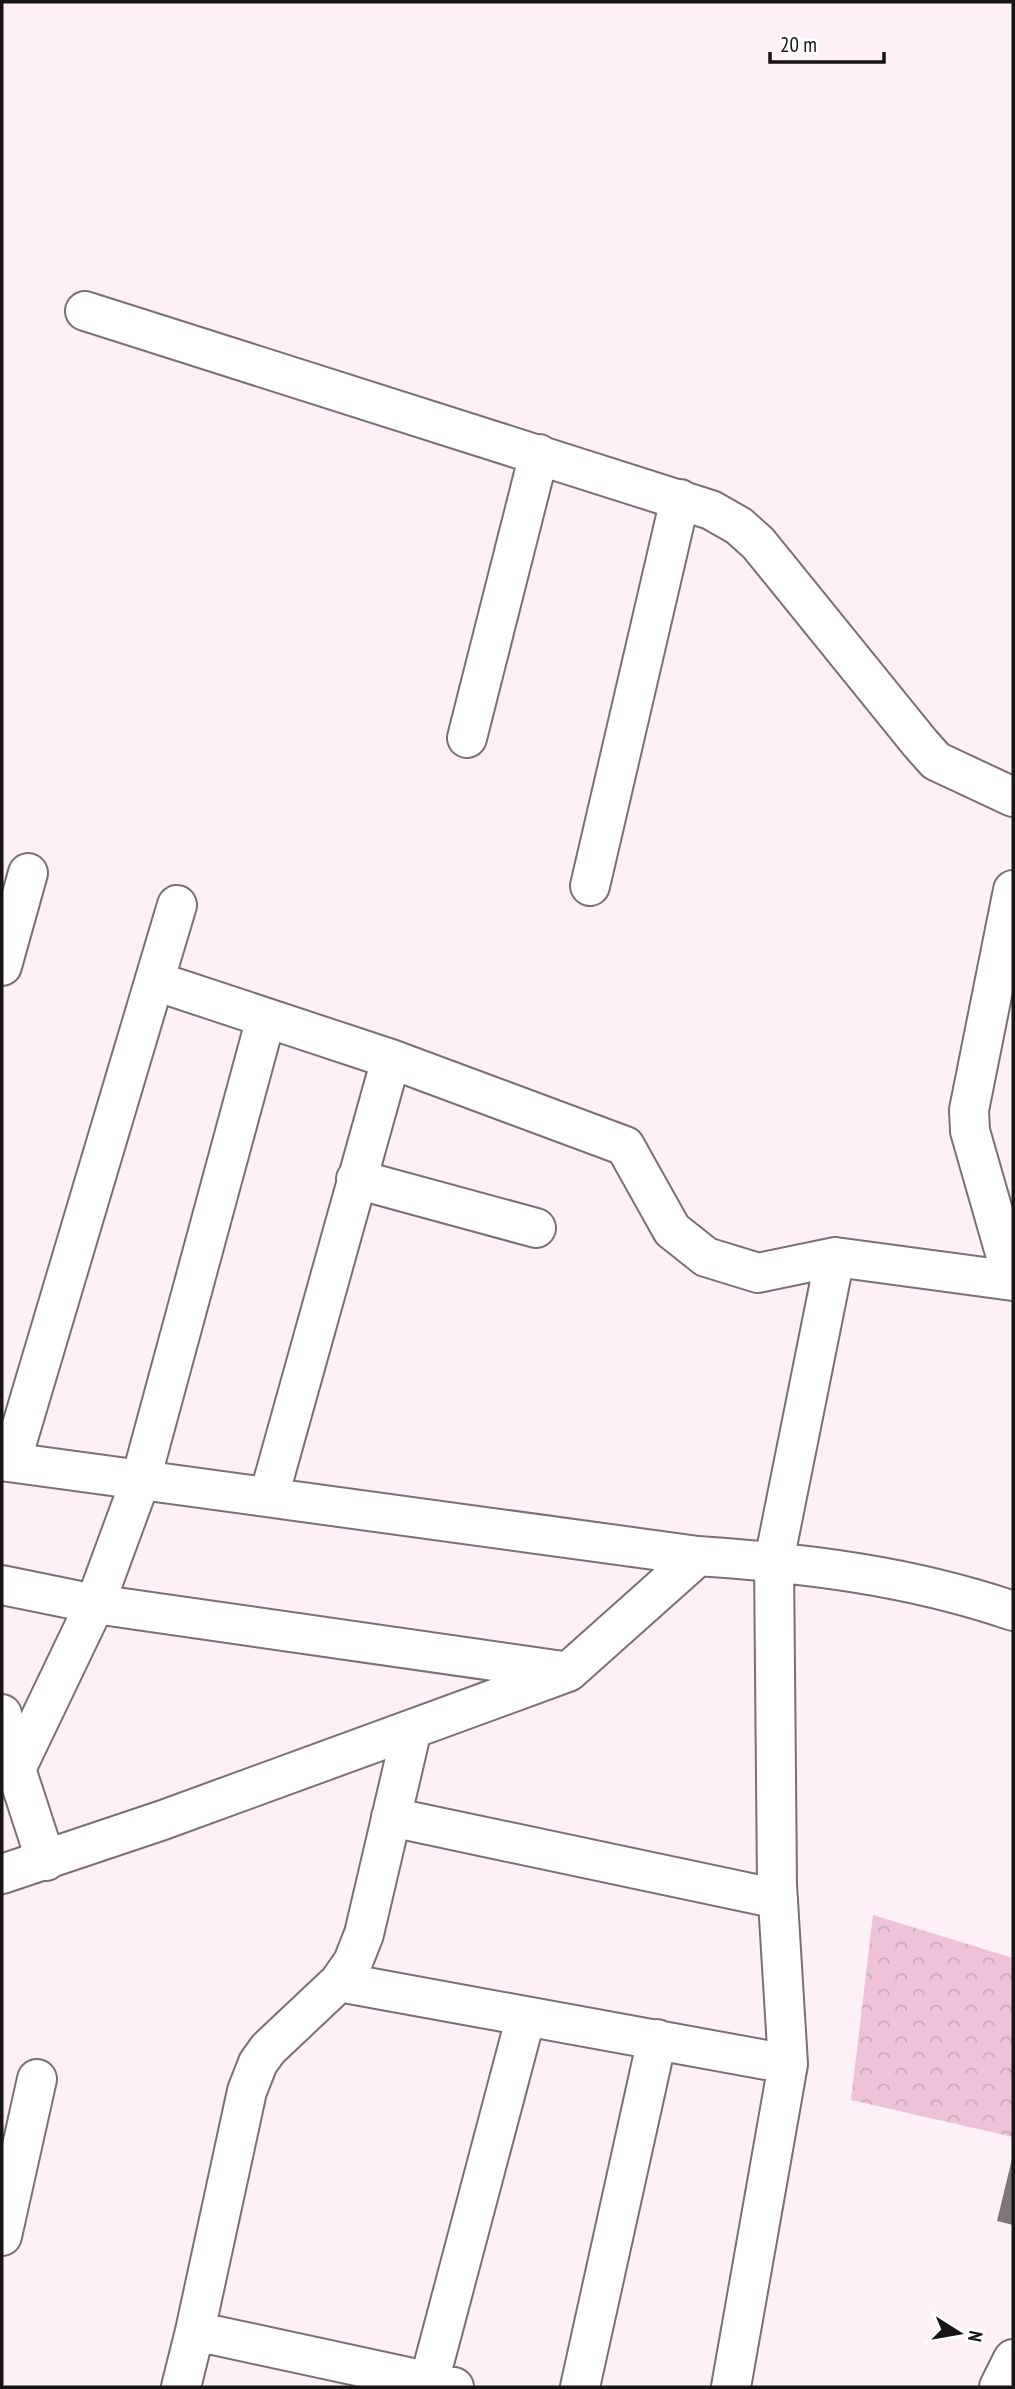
<svg xmlns="http://www.w3.org/2000/svg" width="1015" height="2389" font-family="'PT Sans Narrow',sans-serif">
  <style>
    .forest { fill: url(#forest-crowns) }
    .building { fill: #7f747a }
    .lines { fill: none; stroke-linecap: round; stroke-linejoin: round }
    .minor-casing { stroke: #796f74; stroke-width: 42 }
    .minor { stroke: #fff; stroke-width: 38 }
  </style>
  <defs>
    <pattern id="forest-crowns" width="20" height="18" patternUnits="userSpaceOnUse" patternTransform="scale(1.75)"><rect width="20" height="18" fill="#eec3da"/><path d="M2 6a3 3 0 1 1 6 0M12 15a3 3 0 1 1 6 0" fill="none" stroke="#cba7ba"/></pattern>
  </defs>
  <rect width="100%" height="100%" fill="#fdf1f7"/>
  <path class="forest" d="M873,1915L1013,1958V2137L851,2100Z"/>
  <path class="building" d="M1012,2159H1013V2225L997,2221Z"/>
  <g class="lines">
    <defs>
      <path id="minor" d="M85,311L711,510L739,526L758,543L920,743L936,761L1013,797
        M467,738L539,454
        M590,886L680,499
        M1013,890L969,1110L970,1131L1013,1281
        M2,966L28,873
        M155,981L391,1059L625,1146L672,1230L706,1257L758,1273L835,1257
        M356,1179L536,1228
        M2,1461L698,1556C805,1563 911,1576 1013,1611
        M11,1462L177,905
        M269,1496L391,1059
        M2,1585L95,1604L563,1671
        M2,1714L16,1769L46,1861
        M16,1769L95,1604L141,1479L266,1018
        M391,1817L778,1899
        M2,1874L163,1820L568,1672L698,1556
        M339,1982L788,2064L777,1885L774,1561L835,1257L1013,1281
        M2,2236L37,2079
        M195,2331L454,2387
        M429,2382L526,2016
        M181,2387L195,2331L247,2091L258,2063L268,2049L339,1982L353,1962L364,1934L412,1729
        M580,2387L657,2039
        M731,2387L788,2064
        M999,2387L1013,2359"/>
    </defs>
    <use href="#minor" class="minor-casing"/>
    <use href="#minor" class="minor"/>
  </g>
  <rect width="1015" height="2389" fill="none" stroke="#181316" stroke-width="7"/>
  <g transform="translate(959 2333) rotate(101)" stroke="#ffffff" stroke-width="5" paint-order="stroke">
  <path d="M0-5L12 26L0 18L-12 26Z" fill="#181316"/>
  <text y="-10" font-size="19" font-weight="bold" text-anchor="middle" fill="#181316">N</text>
  </g>
  <path d="M770 52v10h114v-10" fill="none" stroke="#181316" stroke-width="3.5"/>
  <text x="780" y="52" font-size="21" fill="#181316" stroke="#ffffff" stroke-width="5" paint-order="stroke">20 m</text>
</svg>
